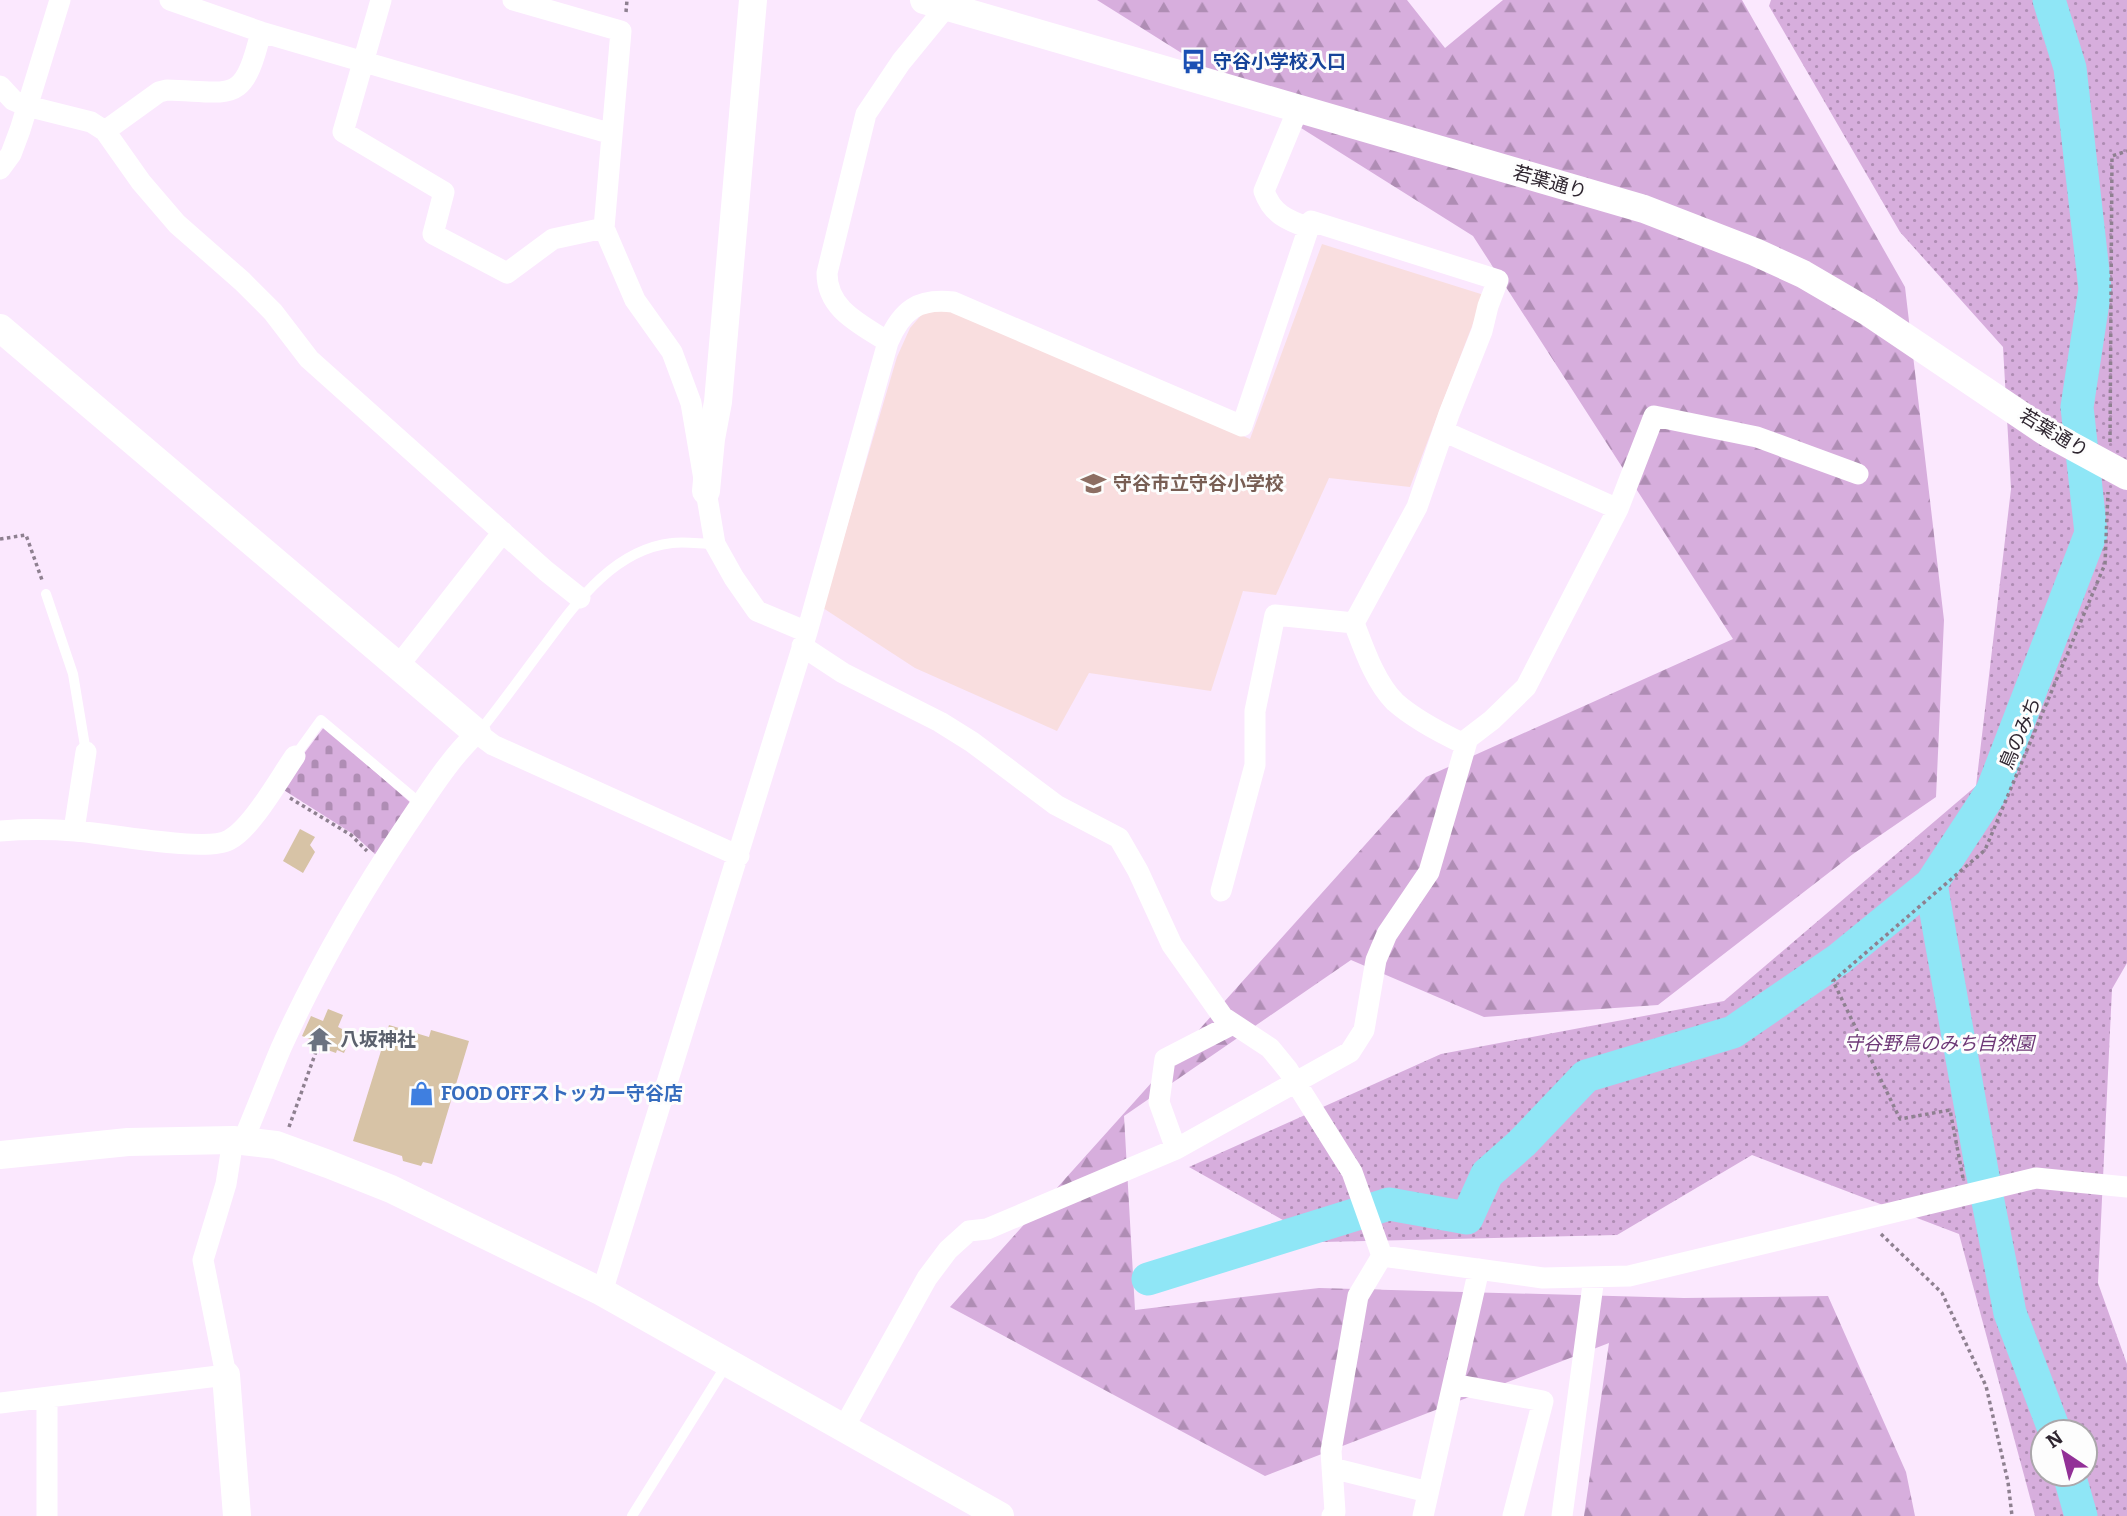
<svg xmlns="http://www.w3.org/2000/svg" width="2127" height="1516" font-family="Bitter,'Noto Sans JP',serif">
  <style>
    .education { fill: #f9dedf }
    .green { fill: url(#green-dots); fill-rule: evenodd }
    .forest { fill: url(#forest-firs) }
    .cemetery { fill: url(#cemetery-stones) }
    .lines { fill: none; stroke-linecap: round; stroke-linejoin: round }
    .river { stroke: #8fe6f6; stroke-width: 33 }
    .building { fill: #d7c3a6 }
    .path { stroke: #8e8090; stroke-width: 3.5; stroke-dasharray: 3.5 3.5; stroke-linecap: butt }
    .service { stroke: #fff; stroke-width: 10 }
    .minor { stroke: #fff; stroke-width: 21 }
    .tertiary { stroke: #fff; stroke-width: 28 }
    .labels { text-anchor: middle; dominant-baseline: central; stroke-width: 6; stroke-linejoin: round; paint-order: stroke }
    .transit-label { font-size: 19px; font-weight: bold; fill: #164399; stroke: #fdfdfd; text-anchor: start }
    .street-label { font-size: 19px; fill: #2f2630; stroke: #fdfdfd }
    .education-label { font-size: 19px; font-weight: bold; fill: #785e54; stroke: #fdfdfd; text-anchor: start }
    .worship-label { font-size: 19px; font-weight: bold; fill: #5b616d; stroke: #fdfdfd; text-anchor: start }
    .park-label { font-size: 19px; font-style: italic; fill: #6d3776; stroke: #fdfdfd }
    .shop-label { font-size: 19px; font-weight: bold; fill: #366cbe; stroke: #fdfdfd; text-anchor: start }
  </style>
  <defs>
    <pattern id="green-dots" width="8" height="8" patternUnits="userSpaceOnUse" patternTransform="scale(1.75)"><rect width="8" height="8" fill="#d7aedd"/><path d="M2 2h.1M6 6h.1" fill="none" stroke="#af8db4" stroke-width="1.8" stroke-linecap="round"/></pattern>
    <pattern id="forest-firs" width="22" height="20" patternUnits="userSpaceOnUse" patternTransform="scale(1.75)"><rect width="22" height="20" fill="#d7aedd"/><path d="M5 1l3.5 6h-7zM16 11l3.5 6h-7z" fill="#af8db4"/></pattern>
    <pattern id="cemetery-stones" width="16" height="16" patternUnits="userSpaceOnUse" patternTransform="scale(1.75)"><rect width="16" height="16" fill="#d7aedd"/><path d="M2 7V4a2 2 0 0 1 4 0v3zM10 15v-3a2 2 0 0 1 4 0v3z" fill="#af8db4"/></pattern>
  </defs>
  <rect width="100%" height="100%" fill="#fbe8fe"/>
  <path class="education" d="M1322,244L1484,295L1410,487L1329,478L1276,595L1243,591L1211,691L1089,673L1057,731L915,668L823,608L897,357L910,328L924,312L948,310L1250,439Z"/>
  <path class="green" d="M1771,0H2127V963L2112,989L2098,1283L2127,1364V1516H2035L1959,1234L1752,1155L1617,1235L1322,1242L1189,1167L1441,1054L1724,1001L1976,786L2011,489L2003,347L1900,232L1769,6ZM2043,1432H2085V1474H2043Z"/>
  <path class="forest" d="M1097,0H1407L1445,48L1503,0H1742L1905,287L1944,620L1936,797L1853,854L1658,1005L1484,1017L1351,960L1124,1116L1135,1310L1319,1288L1684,1298L1828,1296L1906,1472L1915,1516H1584L1609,1343L1265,1476L950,1307L1426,777L1733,639L1473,236Z"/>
  <path class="cemetery" d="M324,727L412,804L377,856L353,834L279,787Z"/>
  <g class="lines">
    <path class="river" d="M2049,0L2070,68L2095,289L2077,407L2091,533L1992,791L1931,884L1982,1171L2010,1313L2055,1432
      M1148,1279L1389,1204L1467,1218L1487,1174L1522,1143L1586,1076L1733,1032L1839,959L1931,884
      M2069,1474L2081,1516"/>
  </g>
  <path class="building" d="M300,829L315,837L310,845L315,852L303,873L283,861Z
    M328,1009L343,1015L338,1027L352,1034L344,1053L337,1050L336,1053L308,1043L310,1039L302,1036L311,1016L323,1021Z
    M389,1025L429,1037L431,1030L469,1041L432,1164L423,1162L421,1166L403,1161L402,1156L353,1141Z"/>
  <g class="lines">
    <path class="path" d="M626,12L627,0
      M2110,442L2112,156L2127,151
      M0,539L26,535L42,580
      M290,798L351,835L367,851
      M289,1127L318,1046
      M1963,1178L1950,1110L1900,1119L1833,981L1985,850L2105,564L2108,492
      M1881,1234L1942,1293L1986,1386L2008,1482L2012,1516"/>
    <path class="service" d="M46,594L73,674L86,752
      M477,733L483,727C502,703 520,678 538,654C572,609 610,550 672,543C685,541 701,544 715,544
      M295,756L321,720L421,804
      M632,1516L727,1364"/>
    <path class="minor" d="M170,0L261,32L612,134
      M381,0L343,132L444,192L433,234L507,273L553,239L604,228
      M513,0L621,31L604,228L635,300L672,352L691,403L715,544L734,578L757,611L807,632
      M0,86L13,100L27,106L91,122L105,131L141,182L177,224L242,281L273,312L309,359L546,571L580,598
      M1298,109L1264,191C1272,214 1287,220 1309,228
      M105,131L159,92L167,90C234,92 243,105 261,32
      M0,169L11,154L20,130L60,0
      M888,342C902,310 918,298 953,302L1242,426L1311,221L1498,280L1488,306L1482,331L1449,414L1417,507L1354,623C1364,649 1375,682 1395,702C1412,717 1441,733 1462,743L1492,720L1526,687L1618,509L1654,416L1757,437L1858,474
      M1443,431L1618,509
      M802,646L843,673L940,722L972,742L1056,805L1119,838L1138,871L1172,945L1223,1017L1270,1048L1288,1070L1352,1172L1382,1256L1543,1278L1629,1276L2036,1178L2127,1187
      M399,665L503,532
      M74,830L86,752
      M0,831C25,829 50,829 75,831C105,833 207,853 229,840C252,828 279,779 295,756
      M1221,891L1255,765V711L1275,615L1354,623
      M243,1141C256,1110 268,1079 281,1048C316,971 359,896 406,826C428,794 449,759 477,733L493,745L739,856
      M1176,1149L1159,1102L1165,1059L1233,1024
      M602,1292L807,632L888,342C861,324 827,310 827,273L866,114L901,62L946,7
      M1453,1384L1543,1401L1513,1516
      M0,1403L226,1375L203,1260L226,1184L233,1140
      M843,1429L927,1278L948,1250L969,1231L987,1229L1176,1149L1350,1052L1364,1030L1376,960L1387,934L1429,872L1467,741
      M1332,1468L1428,1492
      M47,1516V1398
      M1332,1516L1335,1512L1331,1451L1358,1296L1382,1256
      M1423,1516L1479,1269
      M1562,1516L1594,1277"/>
    <path class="tertiary" d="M924,0L1644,209L1755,252L1803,274L1868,312L2046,432L2127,476
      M0,328L477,733
      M706,491L711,439L718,402L753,0
      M0,1155L128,1142L233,1140L276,1145L328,1164L391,1189L602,1292L1000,1516
      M226,1375L237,1516"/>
  </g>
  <defs>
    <symbol id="bus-bare" viewBox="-9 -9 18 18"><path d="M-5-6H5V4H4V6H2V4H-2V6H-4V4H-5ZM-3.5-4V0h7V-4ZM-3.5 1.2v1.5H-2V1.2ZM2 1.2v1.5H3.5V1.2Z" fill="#1a4fb4" stroke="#fdfdfd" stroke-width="2.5" paint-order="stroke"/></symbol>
    <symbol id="school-bare" viewBox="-9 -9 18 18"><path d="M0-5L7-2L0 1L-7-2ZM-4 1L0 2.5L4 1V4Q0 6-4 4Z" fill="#8d6e63" stroke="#fdfdfd" stroke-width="2.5" paint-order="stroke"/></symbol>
    <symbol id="temple-bare" viewBox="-9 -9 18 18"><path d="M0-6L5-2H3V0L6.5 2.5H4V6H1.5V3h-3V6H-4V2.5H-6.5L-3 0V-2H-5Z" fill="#6b7280" stroke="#fdfdfd" stroke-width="2.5" paint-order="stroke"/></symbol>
    <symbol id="shop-bare" viewBox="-9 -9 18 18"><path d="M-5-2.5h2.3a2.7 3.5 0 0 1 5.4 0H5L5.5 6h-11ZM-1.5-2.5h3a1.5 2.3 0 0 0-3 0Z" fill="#3f7fe0" stroke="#fdfdfd" stroke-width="2.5" paint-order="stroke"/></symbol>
  </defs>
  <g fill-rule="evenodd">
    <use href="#bus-bare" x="1176" y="44" width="35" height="35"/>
    <use href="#school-bare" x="1076" y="466" width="35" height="35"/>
    <use href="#temple-bare" x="302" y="1022" width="35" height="35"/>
    <use href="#shop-bare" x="404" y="1076" width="35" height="35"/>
  </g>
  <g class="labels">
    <g class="transit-label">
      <text x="1213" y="61">守谷小学校入口</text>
    </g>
    <g class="street-label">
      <text transform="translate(1550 182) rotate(16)">若葉通り</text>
      <text transform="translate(2054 433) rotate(31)">若葉通り</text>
      <text transform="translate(2020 733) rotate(-67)">鳥のみち</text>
    </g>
    <g class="education-label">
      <text x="1113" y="483">守谷市立守谷小学校</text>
    </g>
    <g class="worship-label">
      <text x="340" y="1039">八坂神社</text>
    </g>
    <g class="park-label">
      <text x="1939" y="1043">守谷野鳥のみち自然園</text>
    </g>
    <g class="shop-label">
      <text x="441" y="1093">FOOD OFFストッカー守谷店</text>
    </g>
  </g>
  <g transform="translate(2064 1453) rotate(325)"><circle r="33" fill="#fdfdfd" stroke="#aba7ab" stroke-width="2"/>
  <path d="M0-5L12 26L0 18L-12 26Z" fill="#923097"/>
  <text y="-10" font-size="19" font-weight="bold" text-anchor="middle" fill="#2f2630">N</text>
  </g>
</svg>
